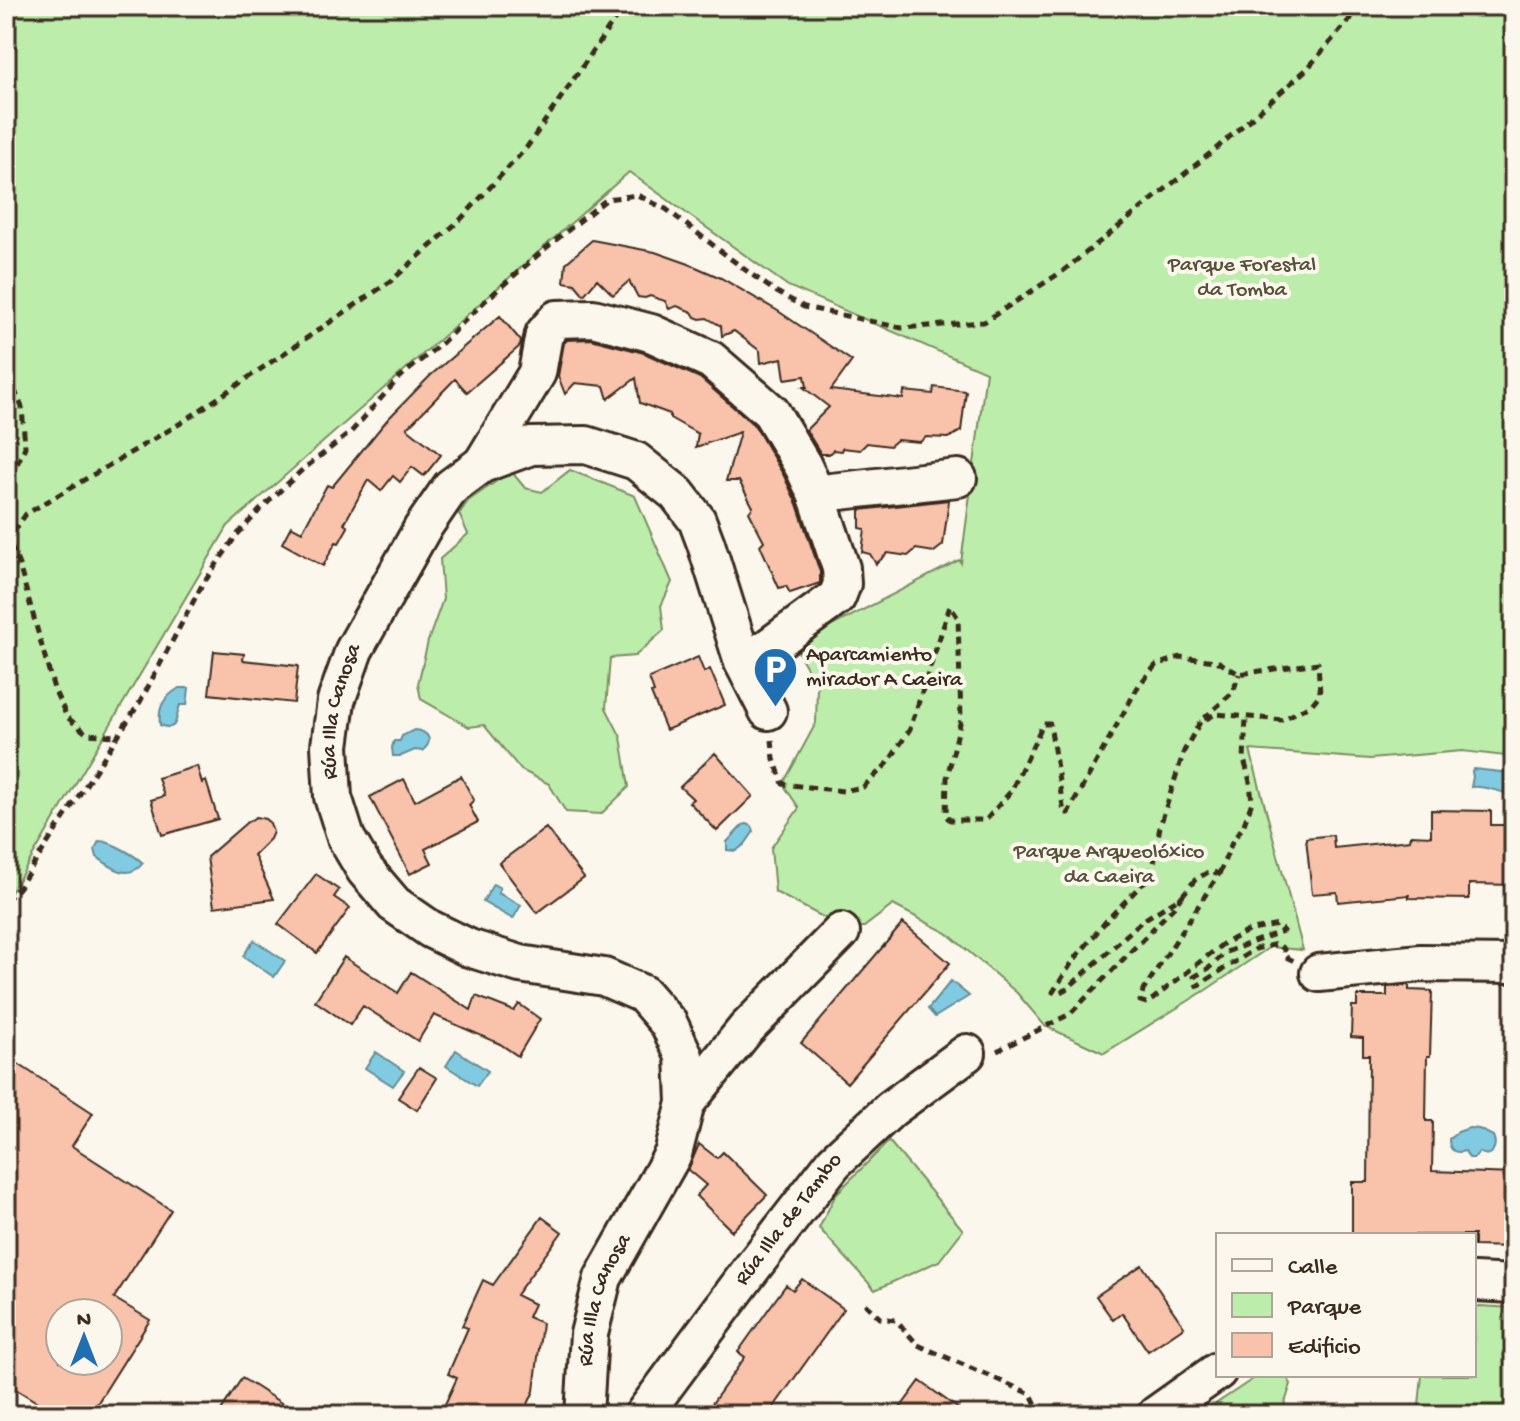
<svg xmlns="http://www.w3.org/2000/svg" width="1520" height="1421" font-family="'Gochi Hand',sans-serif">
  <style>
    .green { fill: #bdedab; stroke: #7c8c64; stroke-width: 2 }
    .water { fill: #81cbe2; stroke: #658b94; stroke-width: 2 }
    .building { fill: #f8c2ab; stroke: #3b2a1e; stroke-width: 2; fill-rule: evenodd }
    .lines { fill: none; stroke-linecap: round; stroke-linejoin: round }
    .minor-casing { stroke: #3b2a1e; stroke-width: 42 }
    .path { stroke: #3b2a1e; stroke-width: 5; stroke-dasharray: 8 6; stroke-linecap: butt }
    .minor { stroke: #fbf7ec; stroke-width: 36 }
    .labels { text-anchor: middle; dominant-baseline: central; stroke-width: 8; stroke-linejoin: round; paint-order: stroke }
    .park-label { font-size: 22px; fill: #55513a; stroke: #fbf7ec }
    .poi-label { font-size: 22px; fill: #3b2a1e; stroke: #fbf7ec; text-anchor: start }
    .street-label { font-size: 22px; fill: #3b2a1e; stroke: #fbf7ec }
  </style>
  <rect width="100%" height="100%" fill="#fbf7ec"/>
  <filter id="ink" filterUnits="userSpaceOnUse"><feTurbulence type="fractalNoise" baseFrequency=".0125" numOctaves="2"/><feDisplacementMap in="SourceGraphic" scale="16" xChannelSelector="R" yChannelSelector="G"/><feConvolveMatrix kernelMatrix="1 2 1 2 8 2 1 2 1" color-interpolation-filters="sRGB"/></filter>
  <g filter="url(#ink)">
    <path class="green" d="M6,6H1514V757L1462,751L1370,759L1250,750L1303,950L1270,947L1206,990L1104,1053L1045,1026L1017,993L947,933L893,905L864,927H842L775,892L771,848L799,808L783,784L816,723L817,686L799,654L797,644L959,560L961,563L986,372L788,286L629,172L228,526L6,901Z
      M570,470L635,496L672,582L661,606L664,630L635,656L610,658L606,708L621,737L629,787L601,814L566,812L549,784L521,770L484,725L469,727L421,699L418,684L428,641L443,599L440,559L468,534L459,514L468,501L511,471L525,488L542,492Z
      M889,1141L963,1230L939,1261L875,1290L819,1228L836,1194Z
      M1480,1306L1514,1308V1415H1418L1422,1375H1474V1307Z
      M1259,1375H1285L1291,1384L1281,1415H1199Z"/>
    <path class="water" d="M179,688H189L187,705H180C175,717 179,733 160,725C158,707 163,698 179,688Z
      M414,730C428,731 435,741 422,751L415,750L401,756H393L392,747L394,741H400L402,736Z
      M1474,769L1509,773L1507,793C1494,791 1483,785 1471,787L1473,777L1472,771Z
      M747,824L752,826L754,831L745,844L736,851L727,850V842L743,825Z
      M99,841C111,841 134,855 143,863C129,881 112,868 97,857L95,849Z
      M493,884L500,888L498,893L521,905L513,919L483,902Z
      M254,940L285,961L274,977L243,956Z
      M951,981L969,996L935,1017L928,1009Z
      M456,1050L488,1071L477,1086L446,1066Z
      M376,1052L404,1071L393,1086L365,1068Z
      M1469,1128L1479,1129L1493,1136C1498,1147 1491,1160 1479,1152L1474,1158H1469L1465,1151C1454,1154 1449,1150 1449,1139L1458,1132Z"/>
    <path class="building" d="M592,240L655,252L689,264L721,278L778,311L852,361L831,390L903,399L904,391L933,394L934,387L966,391L961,431L948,438L926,437L920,442L897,440L890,446L867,443L860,450L842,448L841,451L833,450L829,454H821L806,430L829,407L803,387H807L805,376L785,379L782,358L761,363L760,351L734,331L722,336L721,326L707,318L700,319L695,317L692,312L677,306L669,309L665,301L650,296L645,298L638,297L629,281L613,295L597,279L584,295L575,284L564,282L566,263Z
      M500,316L521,341L520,346L467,392L455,379L407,428L441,455L424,476L412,467L400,482L393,476L381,491L368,480L344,524L348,527L339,543L336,542L323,566L282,543L291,526L302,532L327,485L332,487L387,420L431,375Z
      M591,339L644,353L700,378L755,426L784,476L797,504L820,572V583L790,593L786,586L779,588L760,545L764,541L749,512L753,507L739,481H726L740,432L696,447L698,434L670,418V414L640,403L636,378L608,399L604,386L575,383L565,394L558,376L564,343L567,340Z
      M949,500L943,545L934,552L916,549L908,556L888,553L876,564L870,554L862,552L865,529L860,528V510Z
      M214,651L244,654L243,660L298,666L294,703L209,694Z
      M698,657L704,672L710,669L725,705L666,730L651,693L654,692L649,678Z
      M715,753L753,796L717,831L689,802L693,799L680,787Z
      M197,766L202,783L206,781L218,819L162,835L151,800L164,796L158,778Z
      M461,776L474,800L469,805L478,822L425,849L432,863L410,874L370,797L404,779L415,801Z
      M1431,810L1491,811V825H1507V840H1514V885L1469,884V899L1409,898V895L1338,902L1337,892L1312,894L1306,838L1333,835L1334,848L1410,840L1411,835L1431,836Z
      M256,817L265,819L270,823L273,832L270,839L254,855L274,899L214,907L207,857L246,823Z
      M546,828L584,878L537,913L499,863Z
      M316,874L339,890L334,897L350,908L317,953L278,924Z
      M903,923L950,963L847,1083L801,1043Z
      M344,957L398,993L411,972L471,1010L476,996L514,1011L519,1004L540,1019L518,1056L500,1044L434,1015L418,1041L363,1006L350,1025L315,1001Z
      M1409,985V990L1432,991L1430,1056H1427L1426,1121H1433L1432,1171L1514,1174V1247L1474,1246V1235H1352V1182H1368L1369,1055H1363V1038L1351,1037L1352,1006H1357V996H1387V987Z
      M6,1056L93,1113L72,1146L171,1210L114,1298L150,1320L90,1415H40L45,1407L6,1383ZM60,1313H108V1361H60Z
      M419,1067L437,1078L417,1110L398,1098Z
      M699,1144L717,1158L723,1152L767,1195L732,1231L696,1196L706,1185L688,1170Z
      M542,1217L562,1232L516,1295L534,1304L528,1317L542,1323L534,1391L523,1415H440L457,1378L448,1374L468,1328L462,1326L483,1280L493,1285Z
      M1142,1265L1184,1327L1148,1351L1122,1313L1113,1320L1096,1296Z
      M802,1279L844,1309L768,1415H704L745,1357L738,1352L770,1307L786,1285L793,1290Z
      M242,1378L300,1415H218Z
      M920,1381L967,1415H895Z"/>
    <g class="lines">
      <defs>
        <g id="minor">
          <path d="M482,464L537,373L544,334L557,319L593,318L651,333L711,360L771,412L803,466L817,496L841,568L842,584L837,597L766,649L743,662"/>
          <path d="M817,496L831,492L958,478"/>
          <path d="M1319,973L1421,963L1514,964"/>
          <path d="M686,1103L746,1029L841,932"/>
          <path d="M1474,1282L1514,1284"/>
          <path id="s1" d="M584,1415L589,1334L603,1278L673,1154L686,1103L684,1056L669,1024L643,994L604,977L520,964L469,948L430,929L394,904L365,870L346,838L333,797L330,746L336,701L354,650L422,529L451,487L482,464L531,446L586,445L636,461L677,494L697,520L706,544L743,662L768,711"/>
          <path id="s2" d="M643,1415L752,1268L834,1162L891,1109L967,1053"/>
          <path d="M1156,1415L1218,1371"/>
        </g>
      </defs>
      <use href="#minor" class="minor-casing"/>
      <path class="path" d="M6,378L12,384L22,407L25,447L6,488
        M6,533L19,565L54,689L67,717L87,734L115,736
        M6,543L26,514L181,423L391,281L461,219L527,147L624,6
        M772,740L774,759L783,784L843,791L863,787L888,763L910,729L950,606L958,618L961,719L947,778L946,816L950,820H986L1011,791L1043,724H1050L1064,813H1068L1139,685L1156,665L1180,657L1217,661L1239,674L1318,663L1320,694L1312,704L1282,720L1216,714L1200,722
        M1219,874L1233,840L1243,827L1252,802L1250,782L1244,759L1246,717
        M1182,896L1195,880L1210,871L1219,874L1143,991L1140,1001L1146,1003L1153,999L1224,943L1248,931L1278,925L1283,931L1226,952L1209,968L1194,977L1197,986L1255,949L1277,944L1284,949V956L1294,961
        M6,901L19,887L140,702L201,587L236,536L260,510L301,471L351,432L399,378L442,343L486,300L546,248L607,199L637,195L666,209L748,272L775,291L804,307L902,328L984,322L1063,271L1218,147L1307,69L1361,6
        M997,1051L1070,1014L1173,908L1182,896L1142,921L1067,989L1058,993L1053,992L1073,961L1107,920L1149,877L1154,863L1160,826L1184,751L1200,722L1233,692L1239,674
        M865,1304L880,1318L896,1320L918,1345L1031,1394L1041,1415"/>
      <use href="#minor" class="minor"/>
    </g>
  </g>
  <defs>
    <symbol id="parking-pin" viewBox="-11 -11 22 30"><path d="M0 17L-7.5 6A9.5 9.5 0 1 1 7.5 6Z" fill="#1f6fb2" stroke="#fbf7ec"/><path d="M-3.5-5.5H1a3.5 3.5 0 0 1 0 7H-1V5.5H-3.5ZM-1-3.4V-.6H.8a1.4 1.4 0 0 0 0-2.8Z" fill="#fff"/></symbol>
  </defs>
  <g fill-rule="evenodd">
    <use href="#parking-pin" x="750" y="644" width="51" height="69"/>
  </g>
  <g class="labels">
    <g class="park-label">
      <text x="1242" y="266">Parque Forestal<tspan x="1242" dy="25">da Tomba</tspan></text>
      <text x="1109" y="853">Parque Arqueolóxico<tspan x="1109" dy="25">da Caeira</tspan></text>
    </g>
    <g class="poi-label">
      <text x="806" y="656">Aparcamiento<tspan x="806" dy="25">mirador A Caeira</tspan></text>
    </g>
    <g class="street-label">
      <text stroke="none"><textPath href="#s1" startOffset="936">Rúa Illa Canosa</textPath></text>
      <text stroke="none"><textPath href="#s2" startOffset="244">Rúa Illa de Tambo</textPath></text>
      <text stroke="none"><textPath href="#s1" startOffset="118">Rúa Illa Canosa</textPath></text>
    </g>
  </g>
  <rect width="1520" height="1421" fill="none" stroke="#fbf7ec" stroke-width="32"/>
  <rect x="16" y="16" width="1488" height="1389" fill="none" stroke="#3b2a1e" stroke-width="3" filter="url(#ink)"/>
  <rect x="1216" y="1233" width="260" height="144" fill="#fbf7ec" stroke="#aea59a" stroke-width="2"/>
  <rect x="1232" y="1259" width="40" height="12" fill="#fbf7ec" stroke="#aea59a" stroke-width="2"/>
  <text x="1288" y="1273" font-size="24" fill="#3b2a1e">Calle</text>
  <rect x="1232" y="1293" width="40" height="24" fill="#bdedab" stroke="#aea59a" stroke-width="2"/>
  <text x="1288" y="1313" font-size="24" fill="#3b2a1e">Parque</text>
  <rect x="1232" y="1333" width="40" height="24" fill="#f8c2ab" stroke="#aea59a" stroke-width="2"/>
  <text x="1288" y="1353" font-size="24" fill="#3b2a1e">Edificio</text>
  <g transform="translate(84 1337)"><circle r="38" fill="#fbf7ec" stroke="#aea59a" stroke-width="2"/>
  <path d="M0-6L14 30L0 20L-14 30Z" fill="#1f6fb2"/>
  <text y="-12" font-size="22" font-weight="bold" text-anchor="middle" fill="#3b2a1e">N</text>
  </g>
</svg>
